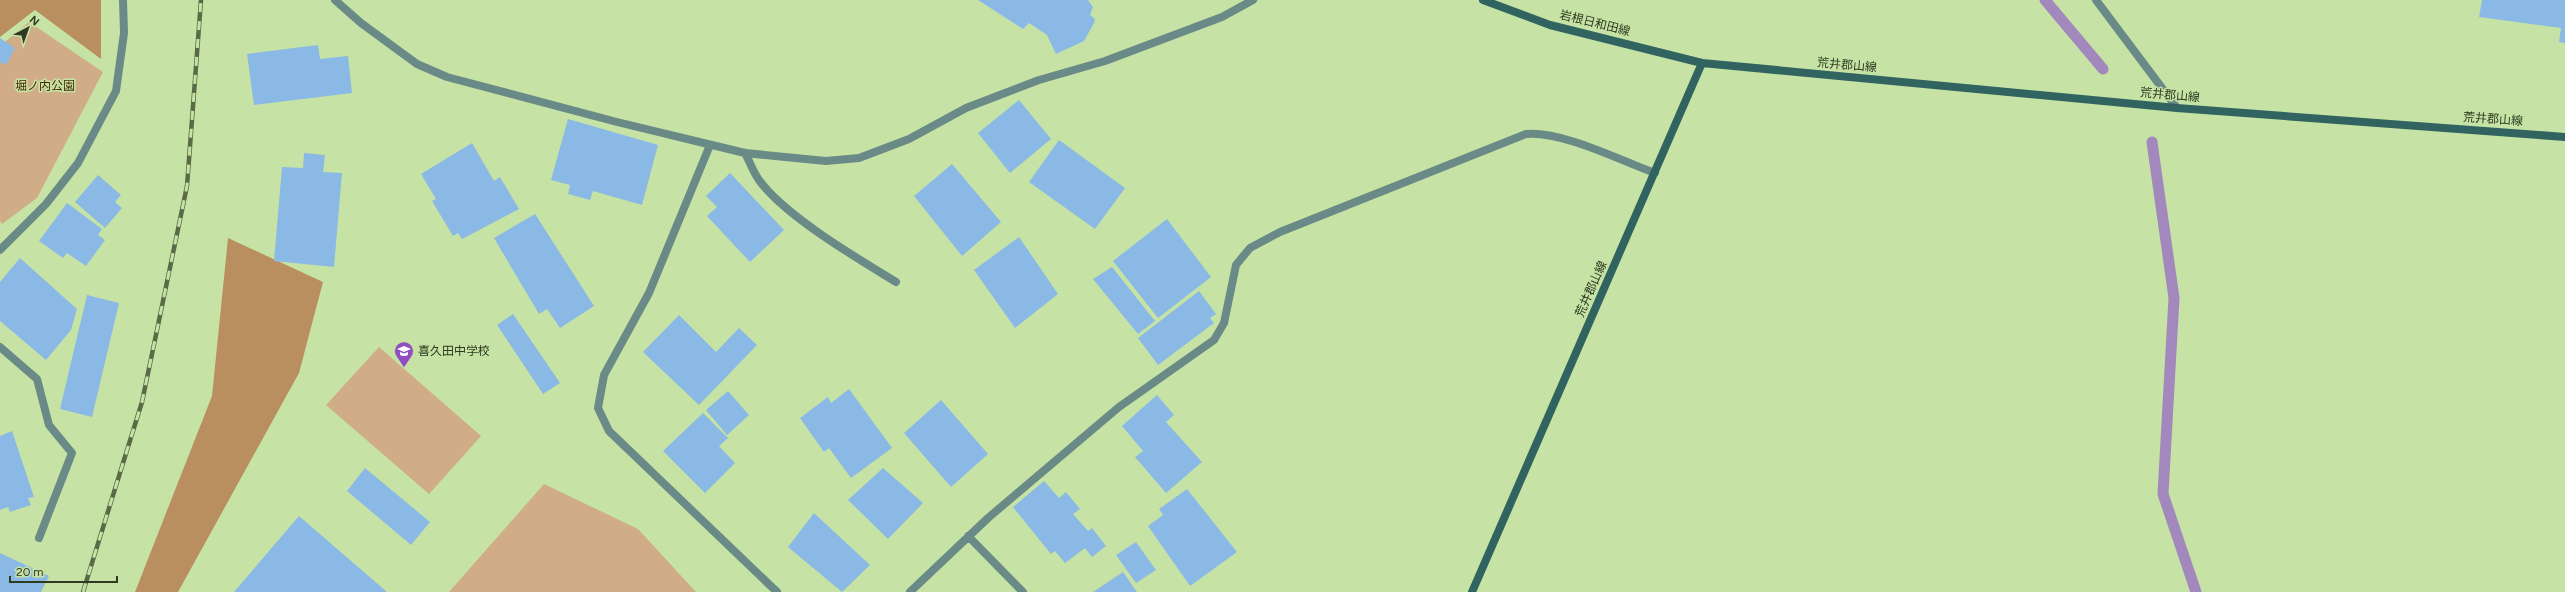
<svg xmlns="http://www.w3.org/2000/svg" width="2565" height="592" font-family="Figtree,'Noto Sans JP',sans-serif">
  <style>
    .green { fill: #d0ac87 }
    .forest { fill: #ba8f60 }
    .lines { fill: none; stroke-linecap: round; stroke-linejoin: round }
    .stream { stroke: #a388bd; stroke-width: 11 }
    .building { fill: #8ab9e6 }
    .minor { stroke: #698a86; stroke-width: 8 }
    .secondary { stroke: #316460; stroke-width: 8 }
    .rail-casing { stroke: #5a6a46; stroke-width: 4.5 }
    .rail { stroke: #c6e3a5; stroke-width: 3; stroke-dasharray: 9; stroke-linecap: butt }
    .labels { text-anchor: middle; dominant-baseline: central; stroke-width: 3; stroke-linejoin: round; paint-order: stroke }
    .street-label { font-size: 12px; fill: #2f3a21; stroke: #c6e3a5 }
    .park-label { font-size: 12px; fill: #482a02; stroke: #c6e3a5 }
    .poi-label { font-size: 12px; fill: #2f3a21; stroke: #c6e3a5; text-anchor: start }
  </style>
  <rect width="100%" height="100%" fill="#c6e3a5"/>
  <path class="green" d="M29,22L103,72L37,198L2,224L0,221V46Z
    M379,347L481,436L429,494L326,405Z
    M544,484L638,529L696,592H449Z"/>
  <path class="forest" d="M0,0H101V59L35,10L0,37Z
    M228,238L323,282L299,373L178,592H135L212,396Z"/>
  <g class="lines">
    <path class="stream" d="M2045,0L2103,69
      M2152,142L2174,298L2163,494L2196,592"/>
  </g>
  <path class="building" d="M978,0H1088L1093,7L1090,15L1095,19L1094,23L1084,41L1056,54L1047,35L1029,23L1023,29Z
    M2482,0H2565V43L2559,42L2561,28L2479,17Z
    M0,38L15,48L6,65L0,62Z
    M318,45L320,59L348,56L352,93L254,105L247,54Z
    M1019,100L1051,139L1010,173L978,133Z
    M568,119L658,145L642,205L593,191L590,200L568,194L570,185L551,180Z
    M1059,140L1125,188L1095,229L1029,182Z
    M472,143L494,181L500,177L519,209L462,239L458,233L453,236L432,201L436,199L421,174Z
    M304,153L325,155L323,172L342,173L334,267L274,261L282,167L303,168Z
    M952,164L1001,222L962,256L914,196Z
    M730,173L784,230L750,262L707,216L717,207L706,196Z
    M98,175L121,195L115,202L122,208L105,228L75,202Z
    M67,203L102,229L98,235L105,240L86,266L67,253L63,258L39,241Z
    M535,214L594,306L560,328L547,309L539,314L494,238Z
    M1167,219L1211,277L1158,318L1113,261Z
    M1019,237L1058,294L1015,328L974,270Z
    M20,258L77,309L71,330L46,360L0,321V282Z
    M1112,267L1155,321L1138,334L1093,279Z
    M1199,291L1216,314L1210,318L1214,323L1158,365L1138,338Z
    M87,295L119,303L92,417L60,409Z
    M513,314L560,383L543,394L497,325Z
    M679,315L716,352L739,328L757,345L699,405L643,352Z
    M849,389L892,448L851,478L829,448L824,452L800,418L828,397L831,403Z
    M728,391L749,415L727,435L706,410Z
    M1157,395L1174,415L1166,422L1202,462L1166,493L1135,457L1143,451L1122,426Z
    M941,400L988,454L951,487L904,433Z
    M703,413L728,438L719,446L735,463L705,493L663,451Z
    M12,431L34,497L28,498L31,505L10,512L8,507L0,510V436Z
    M365,468L430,522L411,545L347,491Z
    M883,468L923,503L888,539L848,500Z
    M1044,481L1059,498L1066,492L1080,509L1073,514L1088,531L1092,528L1106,546L1092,557L1085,548L1065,563L1055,551L1051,554L1013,507Z
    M1187,489L1237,552L1190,586L1148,526L1163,515L1159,509Z
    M814,513L870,565L842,592L788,547Z
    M299,516L387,592H234Z
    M1136,542L1156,570L1136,583L1116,555Z
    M0,553L49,576L41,592H0Z
    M1123,572L1137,592H1093Z"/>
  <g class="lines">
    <path class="minor" d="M335,0L361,23L417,64L447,77L617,122L745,153L826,161L859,158L909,139L966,108L1039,80L1105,61L1222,17L1253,0
      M2096,0L2177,108
      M710,145L649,293L604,375L598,408L609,431L777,592
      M745,153C750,162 753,172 759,180C785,216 857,258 896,282
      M0,250L46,204L78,163L116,91L124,33L123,0
      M0,347L37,379L49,425L72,453L39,538
      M968,536L1023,592
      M910,592L988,518L1119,407L1214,340L1224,323L1236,265L1250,248L1280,232L1526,134C1563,131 1619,160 1655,173"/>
    <path class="secondary" d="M1483,0L1550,25L1702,63L2177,108L2565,137
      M1472,592L1702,63"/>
    <defs>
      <path id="rail" d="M83,592L142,402L187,186L201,0"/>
    </defs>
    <use href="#rail" class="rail-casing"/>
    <use href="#rail" class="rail"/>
  </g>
  <defs>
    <symbol id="school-pin" viewBox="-11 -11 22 30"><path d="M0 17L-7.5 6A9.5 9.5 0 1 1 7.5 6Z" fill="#914ec3" stroke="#c6e3a5"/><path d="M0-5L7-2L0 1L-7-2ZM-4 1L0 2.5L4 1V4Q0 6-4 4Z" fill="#fff"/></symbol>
  </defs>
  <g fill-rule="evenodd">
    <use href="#school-pin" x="393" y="340" width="22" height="30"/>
  </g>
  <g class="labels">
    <g class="street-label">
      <text transform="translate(1595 23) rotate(14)">岩根日和田線</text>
      <text transform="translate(1847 65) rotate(5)">荒井郡山線</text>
      <text transform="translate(2170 95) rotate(5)">荒井郡山線</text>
      <text transform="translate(2493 119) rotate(4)">荒井郡山線</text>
      <text transform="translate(1591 289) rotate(-66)">荒井郡山線</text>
    </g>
    <g class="park-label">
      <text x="45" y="86">堀ノ内公園</text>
    </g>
    <g class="poi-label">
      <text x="418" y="351">喜久田中学校</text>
    </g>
  </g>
  <g transform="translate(28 28) rotate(41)" stroke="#c6e3a5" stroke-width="3" paint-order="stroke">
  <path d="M0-3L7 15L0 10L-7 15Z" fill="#2f3a21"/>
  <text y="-6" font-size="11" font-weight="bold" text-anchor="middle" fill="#2f3a21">N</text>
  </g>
  <path d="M10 576v6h107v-6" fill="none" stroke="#2f3a21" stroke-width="2"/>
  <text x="16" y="576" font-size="12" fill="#2f3a21" stroke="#c6e3a5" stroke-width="3" paint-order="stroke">20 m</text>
</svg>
